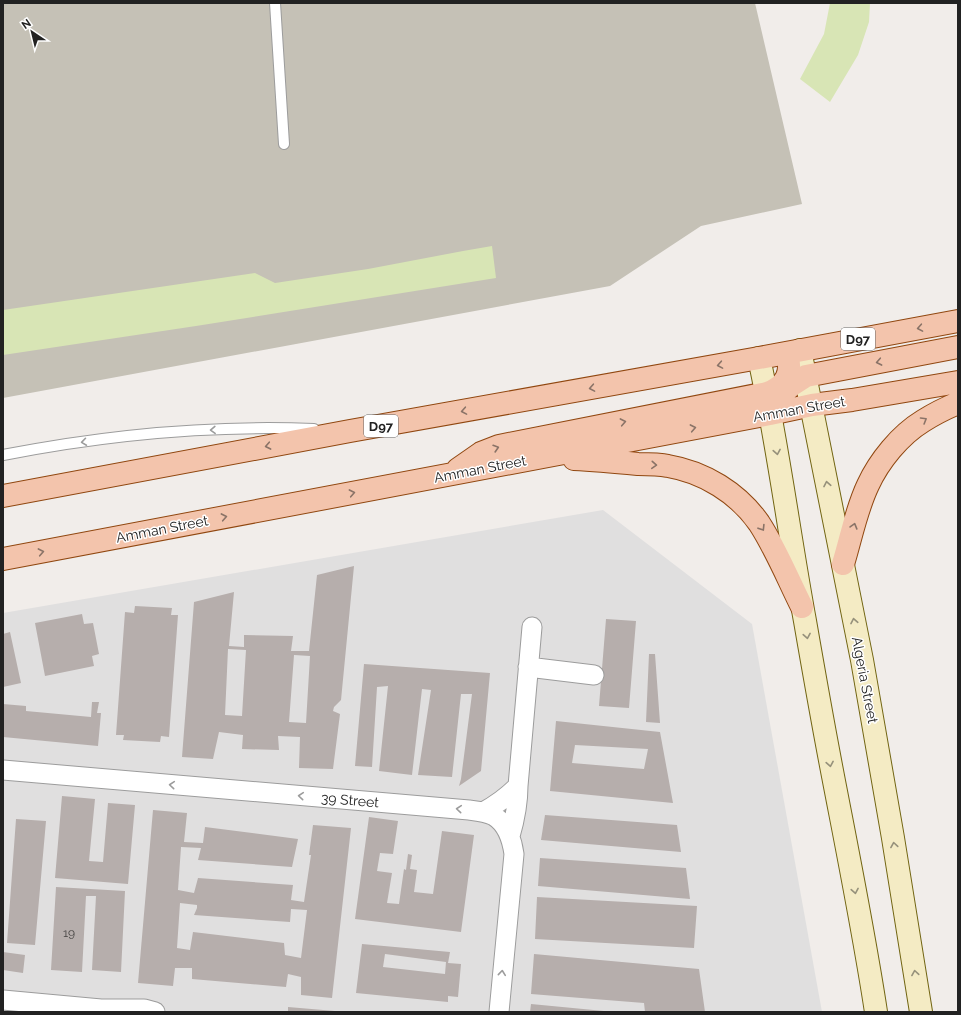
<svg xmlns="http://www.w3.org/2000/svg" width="961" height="1015" font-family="Raleway,sans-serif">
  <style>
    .residential { fill: #e0dfdf }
    .construction { fill: #c5c1b6 }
    .grass { fill: #d8e5b5 }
    .building { fill: #b6aeac; fill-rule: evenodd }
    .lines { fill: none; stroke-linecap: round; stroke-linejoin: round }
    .service-casing { stroke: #9c9c9c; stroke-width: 12 }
    .minor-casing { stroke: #9c9c9c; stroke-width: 21 }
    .secondary-casing { stroke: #716411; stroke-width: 24 }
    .primary-casing { stroke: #904710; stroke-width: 24 }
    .service { stroke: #fff; stroke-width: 10 }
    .minor { stroke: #fff; stroke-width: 19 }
    .secondary { stroke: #f4ebc4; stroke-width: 22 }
    .primary { stroke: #f3c4ac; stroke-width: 22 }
    .oneway { stroke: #8a7367 }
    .oneway2 { stroke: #9c9c9c }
    .oneway3 { stroke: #96917b }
    .labels { text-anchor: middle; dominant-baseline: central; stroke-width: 3; stroke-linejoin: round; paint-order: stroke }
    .number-label { font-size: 12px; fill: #474544 }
    .shield { fill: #fff; stroke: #646464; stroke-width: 1 }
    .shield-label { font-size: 13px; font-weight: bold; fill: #222 }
    .street-label { font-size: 14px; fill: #222; stroke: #fff }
  </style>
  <rect width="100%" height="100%" fill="#f1edea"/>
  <path class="residential" d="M603,510L752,624L822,1012H3V613Z"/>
  <path class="construction" d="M3,3H755L802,204L701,226L610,286L3,398Z"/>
  <path class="grass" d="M830,3H870L869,22L858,55L830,102L800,79L824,34Z
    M492,246L496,278L196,326L3,355V310L255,273L275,283L368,269L463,251Z"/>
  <path class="building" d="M354,566L341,700L334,707L333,711L340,714L333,769L299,768L300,737L278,736L279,750L242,749L243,735L219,732L213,759L182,757L194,602L234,592L229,646L244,647V635L293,636L291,651H309L317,575ZM228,649L246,650L242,716L225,715ZM294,655L310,656L306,723L289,722Z
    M135,606L172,608L171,615H178L169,737L161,736L160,742L123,740L124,735H116L125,612L134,613Z
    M82,614L84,624L93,623L99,654L92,656L94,666L45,676L35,623Z
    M606,619L636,621L629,708L599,706Z
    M10,632L21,683L3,687V634Z
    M649,654H655L660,723L646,722Z
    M364,664L490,673L481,771L459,786L461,779L472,694H461L452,777L418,775L431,690L422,689L412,775L379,771L388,686L377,687L372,767L355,766Z
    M92,702H99L97,713H101L98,746L3,737V704L26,706V711L91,717Z
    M556,721L660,732L673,803L550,791ZM575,745L648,749L644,769L572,763Z
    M62,796L95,799L89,861L103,862L108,803L135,805L128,884L55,878Z
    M153,810L187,813L184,842L203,843L205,827L298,839L292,867L198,860L201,848L181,847L178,890L194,893L198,878L293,885L291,900L304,902L311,855H309L313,825L351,828L332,998L301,995V977L288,974L286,987L192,979V968H175L173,986L138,983ZM180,903L197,905V908L194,915L290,922L291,909L307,910L301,958L285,955L284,943L193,932L190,950L177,948Z
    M545,815L677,825L681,852L541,840Z
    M369,817L398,821L393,854L380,853L377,871L392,873L387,903L399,904L404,869L406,870L408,854L412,855L410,869L417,870L414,892L433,894L442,831L474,835L461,932L355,919Z
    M16,819L46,821L35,945L7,943Z
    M540,858L686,868L690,899L538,886Z
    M56,887L125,891L121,972L92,970L96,896H86L82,972L51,970Z
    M537,897L697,906L694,948L535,939Z
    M362,944L450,952L448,963L461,964L458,997L448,996V1002L356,993ZM385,954L446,962L445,974L383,967Z
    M3,952L25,955L23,973L3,970Z
    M534,954L699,969L705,1012H645L644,1003L531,994Z
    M531,1004L604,1011V1012H530Z
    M288,1007L335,1011L334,1012H288Z"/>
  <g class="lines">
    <defs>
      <path id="service" d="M275,3L284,144
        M3,455C105,435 210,425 314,429"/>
      <path id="minor" d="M528,667L594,675
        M3,770L469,810C477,811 487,812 494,816C507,824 512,840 514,854L499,1012
        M483,812C496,805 507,797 518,786
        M510,836C515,819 518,803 518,786L532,627
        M3,1000L101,1009H144L155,1012"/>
      <path id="secondary" d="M800,350L862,660L893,838L921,1012
        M759,358C778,445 789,534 805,621C814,673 823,724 833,776C848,854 864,933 876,1012"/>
      <path id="primary" d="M779,397L792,385L806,376L958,347
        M574,459C595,460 617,462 638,464C648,464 659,464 668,466C704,472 738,493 759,523C776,549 788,579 802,607
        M458,469L481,453L499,446L767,393C786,386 793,373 787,353
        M3,496L350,431L759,358L958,321
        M3,559L770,414L812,405L852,400L958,382
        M843,564C851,538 856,510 868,485C879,461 900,435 923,421C934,414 946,408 958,403"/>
    </defs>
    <use href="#service" class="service-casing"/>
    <use href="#minor" class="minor-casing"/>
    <use href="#secondary" class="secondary-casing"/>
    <use href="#primary" class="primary-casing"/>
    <use href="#service" class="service"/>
    <use href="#minor" class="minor"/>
    <use href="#secondary" class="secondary"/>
    <use href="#primary" class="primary"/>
  </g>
  <defs><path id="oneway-chevron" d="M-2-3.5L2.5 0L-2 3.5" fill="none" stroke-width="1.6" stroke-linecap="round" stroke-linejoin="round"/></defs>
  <g class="oneway">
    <use href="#oneway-chevron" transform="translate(920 328) rotate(170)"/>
    <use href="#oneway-chevron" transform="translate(879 362) rotate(169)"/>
    <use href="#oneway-chevron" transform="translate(720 365) rotate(170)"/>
    <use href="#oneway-chevron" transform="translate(592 388) rotate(170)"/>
    <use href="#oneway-chevron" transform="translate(464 411) rotate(170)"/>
    <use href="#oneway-chevron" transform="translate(924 420) rotate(-31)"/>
    <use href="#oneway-chevron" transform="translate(623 422) rotate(-11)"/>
    <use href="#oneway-chevron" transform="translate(693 428) rotate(-11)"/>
    <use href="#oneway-chevron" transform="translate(268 446) rotate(169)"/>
    <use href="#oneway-chevron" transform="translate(496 448) rotate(-17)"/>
    <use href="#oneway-chevron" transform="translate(654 465) rotate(4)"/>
    <use href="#oneway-chevron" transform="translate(352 493) rotate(-11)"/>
    <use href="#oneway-chevron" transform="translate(224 517) rotate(-11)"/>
    <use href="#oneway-chevron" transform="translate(854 526) rotate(-74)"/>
    <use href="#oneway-chevron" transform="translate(762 528) rotate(58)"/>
    <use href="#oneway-chevron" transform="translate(41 552) rotate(-11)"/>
  </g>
  <g class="oneway2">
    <use href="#oneway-chevron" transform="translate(213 430) rotate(178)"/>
    <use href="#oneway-chevron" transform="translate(84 442) rotate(172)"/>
    <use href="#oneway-chevron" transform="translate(172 785) rotate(-175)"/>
    <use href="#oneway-chevron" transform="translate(301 796) rotate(-175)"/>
    <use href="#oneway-chevron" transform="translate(459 809) rotate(-175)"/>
    <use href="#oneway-chevron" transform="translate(502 973) rotate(-84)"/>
  </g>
  <g class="oneway3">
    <use href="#oneway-chevron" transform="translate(777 452) rotate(80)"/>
    <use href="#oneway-chevron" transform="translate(827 484) rotate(-101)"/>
    <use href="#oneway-chevron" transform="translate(854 621) rotate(-101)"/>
    <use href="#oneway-chevron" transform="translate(807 636) rotate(80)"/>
    <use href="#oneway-chevron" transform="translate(830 764) rotate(80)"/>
    <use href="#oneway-chevron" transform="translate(894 845) rotate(-99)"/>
    <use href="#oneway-chevron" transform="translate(855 891) rotate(80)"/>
    <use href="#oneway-chevron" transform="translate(915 973) rotate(-99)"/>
  </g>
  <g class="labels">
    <g class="number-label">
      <text x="69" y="933">19</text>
    </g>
    <g class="shield">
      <rect x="841" y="328" width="34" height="22" rx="3"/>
      <rect x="364" y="415" width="34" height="22" rx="3"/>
    </g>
    <g class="shield-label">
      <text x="858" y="339">D97</text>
      <text x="381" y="426">D97</text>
    </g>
    <g class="street-label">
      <text transform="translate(799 409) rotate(-10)">Amman Street</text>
      <text transform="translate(480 469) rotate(-11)">Amman Street</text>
      <text transform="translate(162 529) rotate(-11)">Amman Street</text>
      <text transform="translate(865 680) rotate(79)">Algeria Street</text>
      <text transform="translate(350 800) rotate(5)">39 Street</text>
    </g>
  </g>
  <rect width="961" height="1015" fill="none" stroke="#222222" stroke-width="8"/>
  <g transform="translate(32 32) rotate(325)" stroke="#ffffff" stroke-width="3" paint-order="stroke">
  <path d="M0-3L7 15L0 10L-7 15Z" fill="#222222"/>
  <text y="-6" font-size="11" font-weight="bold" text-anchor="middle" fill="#222222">N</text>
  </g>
</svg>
